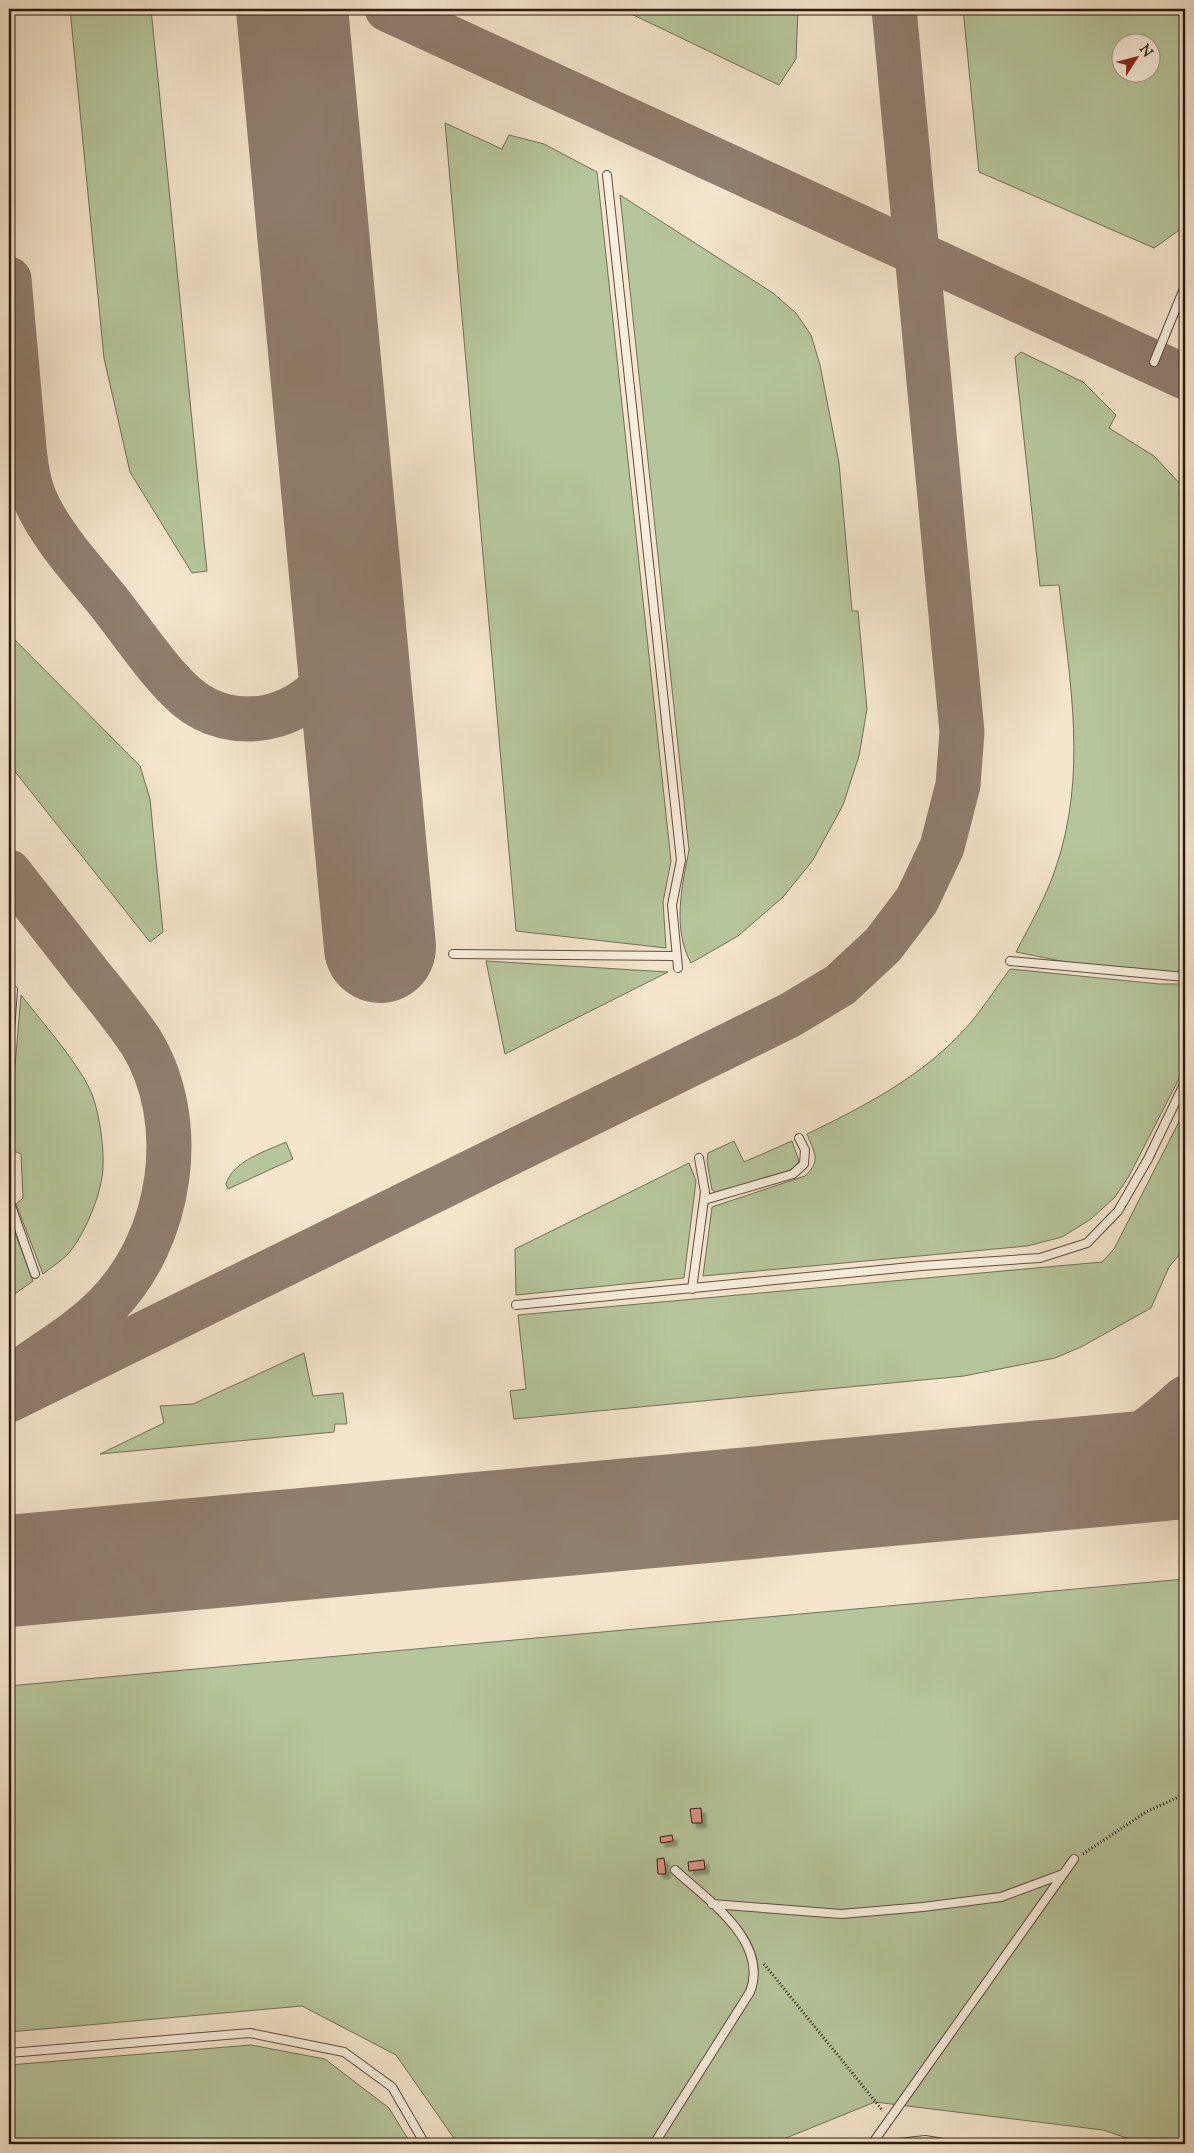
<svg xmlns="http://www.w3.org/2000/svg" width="1194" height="2153" font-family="'Sorts Mill Goudy',serif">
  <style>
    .green { fill: #b6c69c; stroke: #726f56; fill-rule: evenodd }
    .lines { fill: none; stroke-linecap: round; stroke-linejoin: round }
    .taxiway { stroke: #907e6e; stroke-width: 45 }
    .runway { stroke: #907e6e; stroke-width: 112 }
    .building { fill: #e19286; stroke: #2d180f; filter: url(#shadow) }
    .service-casing { stroke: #5f4b3e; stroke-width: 10 }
    .path { stroke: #2d180f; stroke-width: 3; stroke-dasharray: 1 2.5; stroke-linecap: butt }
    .service { stroke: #f8eede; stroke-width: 8 }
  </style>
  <defs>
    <filter id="shadow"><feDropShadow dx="4.5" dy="4.5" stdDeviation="1" flood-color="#0004"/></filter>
  </defs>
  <rect width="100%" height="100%" fill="#f4e5cc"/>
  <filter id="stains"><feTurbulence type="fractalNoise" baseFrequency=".004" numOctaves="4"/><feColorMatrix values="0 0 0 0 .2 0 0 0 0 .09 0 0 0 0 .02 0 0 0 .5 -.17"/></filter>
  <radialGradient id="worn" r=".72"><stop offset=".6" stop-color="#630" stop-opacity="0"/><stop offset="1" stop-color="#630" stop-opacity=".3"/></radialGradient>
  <path class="green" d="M70,9H151L207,571L192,573L130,472L104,358Z
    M621,9H798L796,59L779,85Z
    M963,9H1185V226L1154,248L979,172ZM1122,42H1152V72H1122Z
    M445,123L502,149L509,135L544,144L597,172L671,861L663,902L666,948L516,931Z
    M620,195L773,293L796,313L811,335L820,365L839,463L852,611H858L867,709L859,756L843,805L813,860L783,897L738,936L691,963C672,929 682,886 689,850Z
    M1021,352L1083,382L1116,415L1109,428L1154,456L1185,489V973L1071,963L1016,952C1030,925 1045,899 1055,870C1088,775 1070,683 1059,585L1040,586L1015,357Z
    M9,634L140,766L150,799L163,932L150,942L9,764Z
    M486,961L668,972L505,1054Z
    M1010,969L1159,984H1183L1185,987V1067L1129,1176L1115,1197L1091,1219L1062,1237L1027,1246L703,1276L712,1207L805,1176C822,1160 814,1153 807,1134C863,1107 921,1077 964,1030C981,1012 995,989 1010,969Z
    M21,995C41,1021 83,1068 93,1097C100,1118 104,1147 103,1168C102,1193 84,1237 67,1255C60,1262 50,1268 43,1274L16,1204L23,1198L21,1154L14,1151L10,1126Z
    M1185,1110V1248L1169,1267L1151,1308L1081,1347L1055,1358L964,1376L514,1419L510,1391L526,1389L518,1315L1102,1262L1114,1249Z
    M734,1141L744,1162L792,1141L799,1161L795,1167L788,1171L718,1193L712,1190L707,1161L708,1153Z
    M286,1142L293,1159L228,1189L226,1184C233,1161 266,1151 286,1142Z
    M689,1163L696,1181L684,1278L516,1295L515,1249Z
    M9,1230H14L33,1281L9,1298Z
    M304,1353L313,1396L343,1393L347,1424H335L334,1432L100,1454L164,1423L160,1406L193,1404Z
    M1185,1579V2144H1145L1103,2130L875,2102L771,2144H458L396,2055L302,2006L9,2032V1686Z
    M251,2045L325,2059L389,2108L411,2144H9V2065Z"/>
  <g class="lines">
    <path class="taxiway" d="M387,9L1185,377
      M9,279C13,324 17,370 21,415C24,442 24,471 34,497C50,535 82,569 108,601C131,630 160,674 187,697C233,736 304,721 333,670C341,656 344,639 348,623
      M9,872C35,905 62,939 88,973C106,995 125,1018 141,1042C190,1122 172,1239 107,1305C83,1330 51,1349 23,1369
      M9,1400L790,1015L840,985L883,945L917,900L942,847L958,785L962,732L894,9
      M995,1480C1027,1474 1061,1470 1093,1459C1128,1447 1158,1423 1185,1398"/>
    <path class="runway" d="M292,9L380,947
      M9,1571L1185,1463"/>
  </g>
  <path class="building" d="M701,1808L702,1823H692L690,1809Z
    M672,1835L673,1841L661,1843L660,1837Z
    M664,1858L666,1874H658L657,1859Z
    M704,1860L705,1869L689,1871L688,1862Z"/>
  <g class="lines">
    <defs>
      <path id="service" d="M607,175L681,860L672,905L678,968
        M1154,362L1185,286
        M453,954L677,956
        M1010,961L1185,977
        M9,1044L13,990
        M9,1200L35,1274
        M704,1200L793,1174L804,1164L805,1150L799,1138
        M692,1289L705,1192L699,1158
        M516,1305L921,1266L1040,1258L1087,1243L1118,1211L1148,1159L1185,1082
        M712,1904L841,1914L923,1907L1001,1897L1063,1874
        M9,2053L250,2033L344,2052L392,2087L425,2144
        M654,2144L750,1992C770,1941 706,1899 675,1870
        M872,2144L1074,1859
        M890,2144L925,2140L949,2144"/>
    </defs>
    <use href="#service" class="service-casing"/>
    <path class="path" d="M1083,1854L1146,1812L1185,1794
      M764,1964L883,2111"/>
    <use href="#service" class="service"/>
  </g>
  <rect width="1194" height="2153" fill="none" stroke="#f4e5cc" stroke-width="30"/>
  <rect x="10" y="10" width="1174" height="2133" fill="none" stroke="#2d180f" stroke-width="2.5"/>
  <rect x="15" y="15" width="1164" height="2123" fill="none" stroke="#2d180f"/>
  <g transform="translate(1136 58) rotate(54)"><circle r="24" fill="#f8eede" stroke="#a7988b"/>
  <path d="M0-4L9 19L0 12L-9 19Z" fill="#8f2418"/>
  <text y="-8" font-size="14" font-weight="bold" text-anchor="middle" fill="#2d180f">N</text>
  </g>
  <rect width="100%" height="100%" filter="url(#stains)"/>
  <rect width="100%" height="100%" fill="url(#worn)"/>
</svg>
